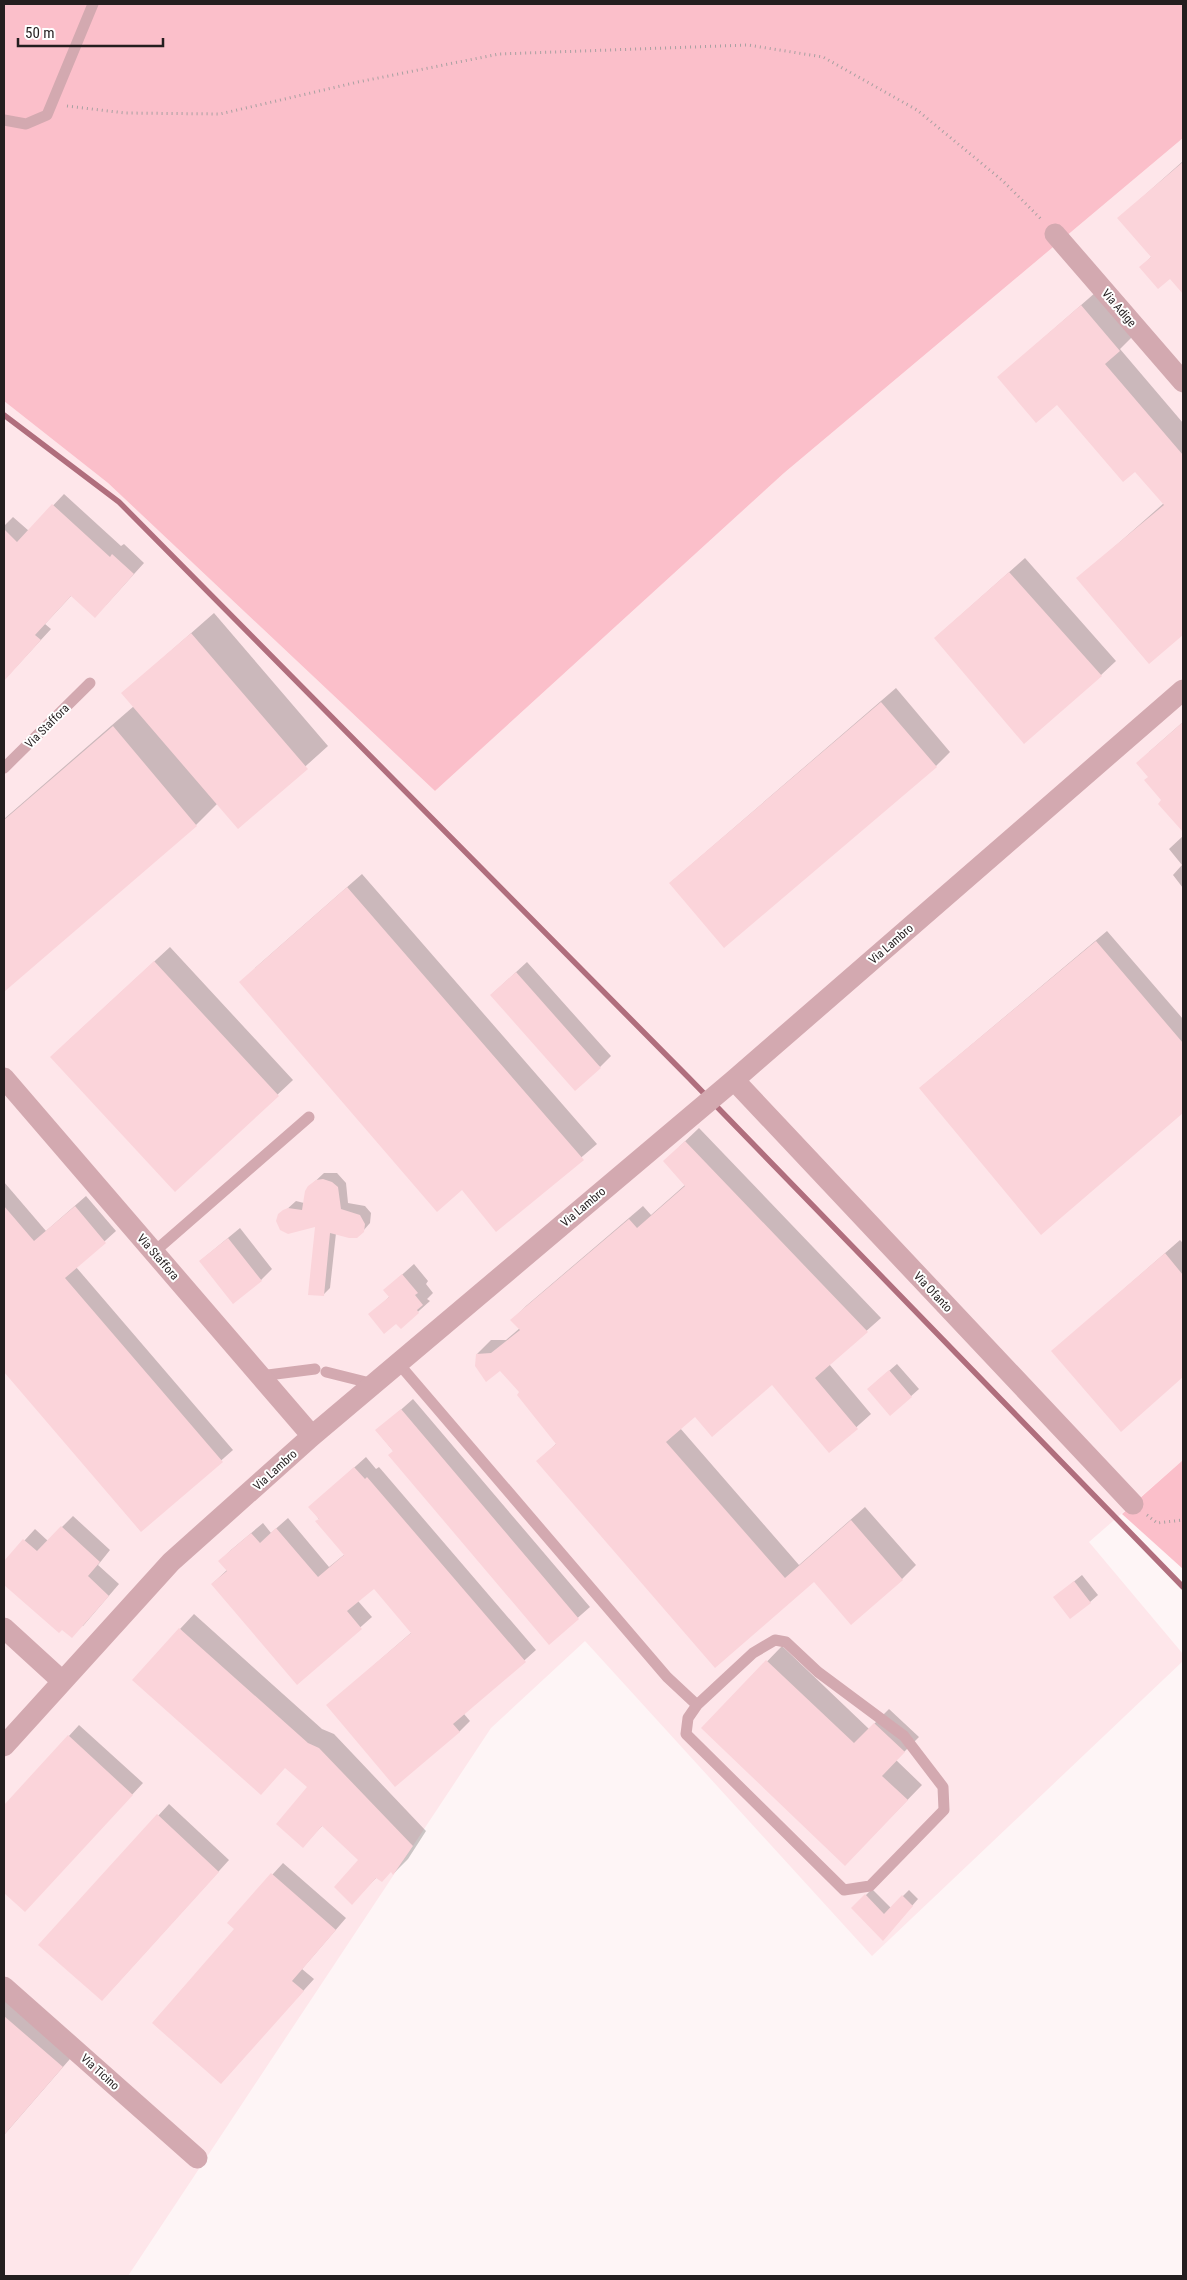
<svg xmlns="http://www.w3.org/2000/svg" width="1187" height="2280" font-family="'Roboto Condensed',sans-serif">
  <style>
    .built { fill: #fee6ea }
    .green { fill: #fbbfca }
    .shadow { fill: #0003 }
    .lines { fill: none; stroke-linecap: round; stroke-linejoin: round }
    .stream { stroke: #b06e7d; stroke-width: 5.5 }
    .building { fill: #fbd4da }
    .path { stroke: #a8a0a1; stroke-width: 3; stroke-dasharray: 1 4; stroke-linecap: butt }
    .lane { stroke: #d3a9b0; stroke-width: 11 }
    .street { stroke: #d3a9b0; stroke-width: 21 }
    .labels { text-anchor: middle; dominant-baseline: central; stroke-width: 4; stroke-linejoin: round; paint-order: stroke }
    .street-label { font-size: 12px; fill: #241e1f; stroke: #fff }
  </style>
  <rect width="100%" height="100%" fill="#fef5f6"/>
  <path class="built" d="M1183,138V1460L1089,1542L1183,1654V1661L872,1956L585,1641L491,1728L128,2276H4V401L108,483L435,791L784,473Z"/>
  <path class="green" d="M4,4H1183V138L784,473L435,791L108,483L4,401Z
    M1183,1460V1569L1122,1514Z"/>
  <path class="shadow" d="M1183,161V292L1170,277L1141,267L1152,256L1119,218Z
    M1096,292L1134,335L1120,349L1183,423V634L1149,663L1078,579L1164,503L1136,470L1057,403L999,377Z
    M64,494L121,546L124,544L144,563L106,605L72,595L45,624L51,629L4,680V526L13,517L29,531Z
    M1025,558L1116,661L1101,675L935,638Z
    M214,613L328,746L238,827L218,803L196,825L4,990V819L134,706L123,693Z
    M896,688L950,752L936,766L670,883Z
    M1183,722V830L1160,804L1163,800L1149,777V752Z
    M1183,836V888L1173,875L1182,865L1169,849Z
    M362,874L597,1144L496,1230L462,1189L255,968Z
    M1107,931L1183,1019V1112L1042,1233L920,1088Z
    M170,947L293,1080L175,1191L66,1043Z
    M527,962L611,1056L600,1067L491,995Z
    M699,1128L881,1318L829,1364L871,1414L830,1451L772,1383L695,1415L680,1428L799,1565L865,1507L916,1565L902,1579L814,1580L716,1666L538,1461L557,1443L521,1392L500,1369L477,1354L491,1340H506L520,1328L512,1320L526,1306L643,1206L651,1215L685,1185L679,1147Z
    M324,1173H337L346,1183L348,1203L365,1206L371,1213L370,1223L363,1231L336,1233L330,1288L323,1295L316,1226L286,1210L296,1201L304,1203L309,1187Z
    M4,1182L46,1231L86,1196L116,1231L76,1267L233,1450L141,1531L4,1370Z
    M240,1228L272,1269L261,1280L200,1261Z
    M1180,1240L1183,1243V1375L1121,1430L1053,1351Z
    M414,1264L428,1281L426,1284L433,1293L427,1299L430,1301L401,1327L396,1322L370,1315L390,1296L385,1290Z
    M897,1364L919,1389L891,1414L876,1382Z
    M413,1399L590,1607L549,1643L377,1431Z
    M366,1457L376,1469L379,1467L536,1650L464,1714L470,1721L459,1732L328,1705L412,1632L374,1587L358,1601L372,1617L297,1683L212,1584L227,1570L220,1561L231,1550L263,1523L271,1533L288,1518L329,1567L345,1554L310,1507Z
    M73,1516L110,1550L98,1565L119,1584L83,1626L62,1628L59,1632L4,1583V1563L35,1529L48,1541Z
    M1082,1575L1098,1595L1090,1602L1055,1597Z
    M194,1614L322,1729L334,1734L426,1831L408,1859L394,1873L391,1871L377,1877L352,1903L360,1860L323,1825L303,1846L309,1787L180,1629Z
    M782,1646L869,1729L889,1709L919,1737L896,1760L922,1785L859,1850L703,1728Z
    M79,1725L143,1783L25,1910L4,1891V1807Z
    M169,1804L229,1860L113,1988L40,1944Z
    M283,1863L346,1918L302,1969L314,1979L221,2082L236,1929L228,1923Z
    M872,1889L891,1908L909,1890L918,1899L883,1939L853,1908Z
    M4,1989L76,2052L4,2135Z"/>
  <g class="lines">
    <path class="stream" d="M4,415L119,502L689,1078L1183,1587"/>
  </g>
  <path class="building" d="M1183,162V294L1170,279L1158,289L1139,267L1151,257L1117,218Z
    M1081,305L1120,351L1105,364L1183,455V635L1149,664L1076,578L1164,505L1135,472L1123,482L1057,405L1036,423L997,377Z
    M52,504L110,557L112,554L134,574L95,618L71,596L35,635L41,640L4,681V529L17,542Z
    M1009,572L1102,676L1024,744L934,638Z
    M191,633L308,769L238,829L121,693Z
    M881,702L937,767L724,948L669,883Z
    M1183,722V832L1158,804L1161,800L1144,780L1148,777L1136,763Z
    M113,726L197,826L4,992V820Z
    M347,887L584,1160L496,1232L462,1190L437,1212L239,982Z
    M1096,941L1183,1043V1113L1041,1235L919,1088Z
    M154,961L279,1096L175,1192L50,1057Z
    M516,972L601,1068L575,1091L490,995Z
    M685,1141L868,1332L815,1378L858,1429L829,1453L772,1385L712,1437L695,1417L666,1442L785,1578L851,1520L903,1580L851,1625L814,1582L715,1668L536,1461L556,1444L517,1395L519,1392L500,1371L486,1382L475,1366L476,1354L491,1353L520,1330L510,1320L629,1219L637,1228L685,1186L663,1161Z
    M323,1179L332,1182L338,1187L341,1209L360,1215L365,1224L364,1232L357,1238H349L330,1233L324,1296L308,1295L315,1227L288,1234L280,1230L276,1221L278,1214L283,1210L288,1208L302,1210L305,1191L308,1186L316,1180Z
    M4,1206L34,1241L75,1206L106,1243L65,1278L223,1462L141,1532L4,1372Z
    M228,1238L262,1281L233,1304L199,1261Z
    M1165,1253L1183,1275V1377L1121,1432L1051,1351Z
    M402,1274L418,1293L415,1295L423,1305L417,1310L419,1313L401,1329L396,1324L384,1334L368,1314L389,1297L383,1290Z
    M889,1370L912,1397L890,1416L867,1389Z
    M401,1409L579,1619L549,1645L388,1455L393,1451L375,1430Z
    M354,1467L365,1479L367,1477L526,1662L453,1724L460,1732L395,1787L326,1705L411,1633L374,1589L347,1611L362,1629L297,1685L211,1584L227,1571L218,1561L251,1533L260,1543L276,1528L318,1577L344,1555L315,1521L319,1519L308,1507Z
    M61,1526L100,1562L88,1576L109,1596L72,1638L62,1630L59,1633L4,1585V1561L23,1539L37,1551Z
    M1074,1581L1091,1603L1070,1619L1053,1597Z
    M179,1628L308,1743L319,1748L413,1846L393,1875L391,1872L382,1882L376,1878L352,1905L334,1887L358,1860L322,1826L303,1848L276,1824L307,1787L285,1768L261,1795L132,1680Z
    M766,1660L854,1743L874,1723L905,1752L882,1776L908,1800L845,1866L701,1728Z
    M68,1735L133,1795L25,1912L4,1893V1805Z
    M157,1814L219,1872L102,2001L38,1945Z
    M271,1873L336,1930L292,1981L304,1991L221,2084L152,2023L234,1929L227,1923Z
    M865,1894L884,1914L902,1895L913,1906L883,1941L851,1908Z
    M4,2016L63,2067L4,2135Z"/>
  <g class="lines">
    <path class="path" d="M67,106L125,113L220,114L358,82L499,54L748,45L823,57L917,110L1003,181L1042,220
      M1147,1515L1157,1523L1183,1520"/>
    <path class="lane" d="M4,120L26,124L47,115L93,4
      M4,768L90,683
      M154,1252L309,1117
      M399,1364L667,1677L697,1705L688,1718L686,1734L844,1890L870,1886L944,1810L943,1787L904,1736L818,1672L786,1642L775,1640L753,1653L697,1705
      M326,1372L374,1384
      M260,1376L315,1369"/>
    <path class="street" d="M1055,234L1183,382
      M4,1078L312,1436
      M734,1080L1133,1504
      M4,1628L62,1681
      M4,1746L171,1562L312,1436L734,1080L1183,690
      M4,1987L197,2158"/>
  </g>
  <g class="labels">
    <g class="street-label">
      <text transform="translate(1119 308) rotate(49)">Via Adige</text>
      <text transform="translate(47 726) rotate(-45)">Via Staffora</text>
      <text transform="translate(891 944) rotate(-41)">Via Lambro</text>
      <text transform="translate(583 1207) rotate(-40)">Via Lambro</text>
      <text transform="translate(158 1257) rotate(49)">Via Staffora</text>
      <text transform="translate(933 1292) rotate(47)">Via Ofanto</text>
      <text transform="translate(275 1470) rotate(-42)">Via Lambro</text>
      <text transform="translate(100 2072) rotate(42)">Via Ticino</text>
    </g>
  </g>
  <rect width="1187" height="2280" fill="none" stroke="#241e1f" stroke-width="10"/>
  <path d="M18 38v8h145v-8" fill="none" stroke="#241e1f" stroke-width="2.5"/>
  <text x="25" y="38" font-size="15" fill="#241e1f" stroke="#ffffff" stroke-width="4" paint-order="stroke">50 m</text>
</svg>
